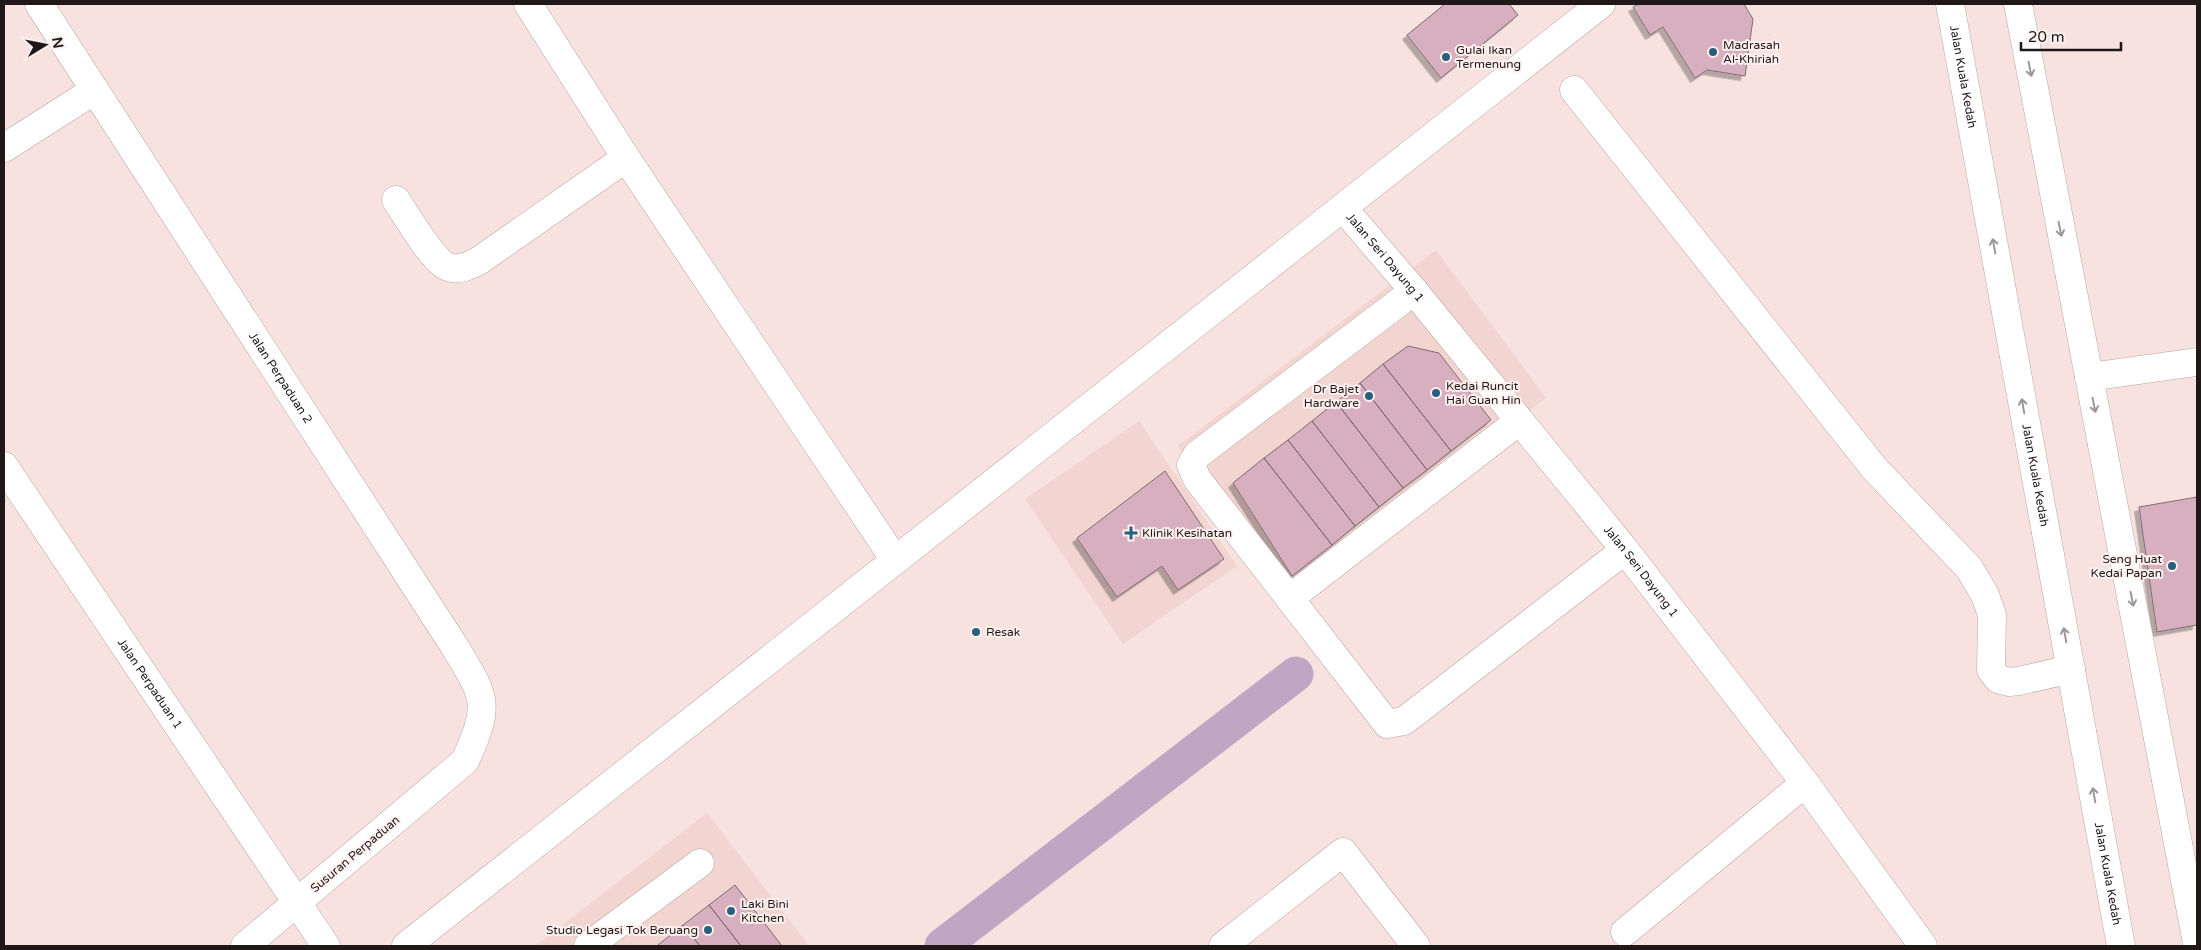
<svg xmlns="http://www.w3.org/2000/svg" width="2201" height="950" font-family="'Varela Round',sans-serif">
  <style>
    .built { fill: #f2d4d1 }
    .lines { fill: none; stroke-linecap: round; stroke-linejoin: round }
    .canal { stroke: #c1a6c4; stroke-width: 35 }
    .building { fill: #d7afbf; stroke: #7e6d73; filter: url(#shadow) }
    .minor-casing { stroke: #b9a6a4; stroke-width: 29 }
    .major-casing { stroke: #b9a6a4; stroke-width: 29 }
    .minor { stroke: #fff; stroke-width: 28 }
    .major { stroke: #fff; stroke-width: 28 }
    .oneway { stroke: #9b9797 }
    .poi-dot { fill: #29607b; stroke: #fef1f0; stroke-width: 2 }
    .labels { text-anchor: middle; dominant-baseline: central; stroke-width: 4; stroke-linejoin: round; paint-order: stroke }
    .poi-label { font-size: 12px; fill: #201818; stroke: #fef1f0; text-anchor: start }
    .street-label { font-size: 12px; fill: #201818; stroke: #fef1f0 }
  </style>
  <defs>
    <filter id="shadow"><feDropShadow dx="-4.5" dy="4.5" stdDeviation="0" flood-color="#0004"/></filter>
  </defs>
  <rect width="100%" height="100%" fill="#f7e2e0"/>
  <path class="built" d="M1436,250L1546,398L1279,601L1178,446Z
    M1139,421L1237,566L1123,644L1025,499Z
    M707,813L809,946H535Z"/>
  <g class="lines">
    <path class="canal" d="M942,946L1296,674"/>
  </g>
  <path class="building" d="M1445,4H1509L1518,15L1441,78L1407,35Z
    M1639,4H1744L1753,19L1745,76L1707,70L1695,78L1663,27L1650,35L1633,7Z
    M1408,346L1439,353L1491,420L1451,451L1383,364Z
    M1383,364L1451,451L1427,470L1360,383Z
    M1360,383L1427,470L1403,488L1336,402Z
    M1336,402L1403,488L1379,507L1312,421Z
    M1312,421L1379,507L1355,526L1288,440Z
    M1288,440L1355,526L1332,545L1264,458Z
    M1264,458L1332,545L1292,576L1233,483Z
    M1165,471L1224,559L1178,590L1162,566L1117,597L1077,538Z
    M2197,497V625L2157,632L2139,507Z
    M735,885L782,946H741L709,905Z
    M709,905L741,946H700L683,925Z
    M683,925L700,946H659L658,945Z"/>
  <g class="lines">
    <defs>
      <g id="minor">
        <path id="s1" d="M39,4L453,644C485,697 492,702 465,761L245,946"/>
        <path d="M528,4L626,158L895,560"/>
        <path d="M1574,90L1874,468L1969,568L1985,595L1992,615L1991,670L1998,679L2009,682L2019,681L2071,669"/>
        <path d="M4,148L95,90"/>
        <path d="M396,200C406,215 432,259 446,266C457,272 471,265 480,260L626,158"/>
        <path id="s2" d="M1343,208L1414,291L1625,550L1805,783L1923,946"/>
        <path d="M1414,291L1197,455L1191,465L1197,479L1387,724L1404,721L1625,550"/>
        <path d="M2089,377L2197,362"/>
        <path id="s3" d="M4,466L326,946"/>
        <path d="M1290,598L1519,421"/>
        <path d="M1625,932L1805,783"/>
        <path d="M588,946L700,863"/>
        <path d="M1223,946L1343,852L1416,946"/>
      </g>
      <g id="major">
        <path id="s4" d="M1950,4L2121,946"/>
        <path d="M2018,4L2197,943"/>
        <path d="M406,946L1601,4"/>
      </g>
    </defs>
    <use href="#minor" class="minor-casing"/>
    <use href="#major" class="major-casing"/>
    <use href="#minor" class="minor"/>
    <use href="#major" class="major"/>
  </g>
  <defs><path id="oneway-shaft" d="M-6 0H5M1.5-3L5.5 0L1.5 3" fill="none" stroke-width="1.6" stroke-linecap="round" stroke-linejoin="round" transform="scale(1.25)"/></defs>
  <g class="oneway">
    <use href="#oneway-shaft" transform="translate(2030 69) rotate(79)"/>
    <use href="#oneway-shaft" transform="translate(2060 229) rotate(79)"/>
    <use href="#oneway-shaft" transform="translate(1994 246) rotate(-100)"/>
    <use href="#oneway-shaft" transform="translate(2094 405) rotate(79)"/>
    <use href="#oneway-shaft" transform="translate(2023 406) rotate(-100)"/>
    <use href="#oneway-shaft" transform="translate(2132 599) rotate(79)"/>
    <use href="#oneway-shaft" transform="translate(2065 635) rotate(-100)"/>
    <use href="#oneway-shaft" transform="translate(2094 795) rotate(-100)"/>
  </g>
  <g class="poi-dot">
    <circle cx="1713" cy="52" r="5"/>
    <circle cx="1446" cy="57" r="5"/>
    <circle cx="1436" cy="393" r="5"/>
    <circle cx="1369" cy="396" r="5"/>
    <path d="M1128.5 525.5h5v5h5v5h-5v5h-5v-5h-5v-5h5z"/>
    <circle cx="2172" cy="566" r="5"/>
    <circle cx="976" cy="632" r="5"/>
    <circle cx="731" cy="911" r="5"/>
    <circle cx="708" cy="930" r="5"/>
  </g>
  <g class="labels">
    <g class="poi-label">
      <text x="1723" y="45">Madrasah<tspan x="1723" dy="14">Al-Khiriah</tspan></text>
      <text x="1456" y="50">Gulai Ikan<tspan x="1456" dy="14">Termenung</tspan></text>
      <text x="1446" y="386">Kedai Runcit<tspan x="1446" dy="14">Hai Guan Hin</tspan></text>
      <text x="1359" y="389" text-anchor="end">Dr Bajet<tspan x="1359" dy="14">Hardware</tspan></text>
      <text x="1142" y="533">Klinik Kesihatan</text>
      <text x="2162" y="559" text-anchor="end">Seng Huat<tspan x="2162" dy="14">Kedai Papan</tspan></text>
      <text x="986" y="632">Resak</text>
      <text x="741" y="904">Laki Bini<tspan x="741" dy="14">Kitchen</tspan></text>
      <text x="698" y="930" text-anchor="end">Studio Legasi Tok Beruang</text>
    </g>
    <g class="street-label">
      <text stroke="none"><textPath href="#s4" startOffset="74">Jalan Kuala Kedah</textPath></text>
      <text stroke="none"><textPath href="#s2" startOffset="65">Jalan Seri Dayung 1</textPath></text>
      <text stroke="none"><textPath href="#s1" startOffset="445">Jalan Perpaduan 2</textPath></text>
      <text stroke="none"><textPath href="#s4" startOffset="479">Jalan Kuala Kedah</textPath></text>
      <text stroke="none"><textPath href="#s2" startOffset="470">Jalan Seri Dayung 1</textPath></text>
      <text stroke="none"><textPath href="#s3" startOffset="262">Jalan Perpaduan 1</textPath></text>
      <text transform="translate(355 854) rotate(-40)">Susuran Perpaduan</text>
      <text stroke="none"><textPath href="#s4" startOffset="884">Jalan Kuala Kedah</textPath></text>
    </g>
  </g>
  <rect width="2201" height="950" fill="none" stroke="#201818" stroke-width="10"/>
  <g transform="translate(45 45) rotate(80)" stroke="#fef1f0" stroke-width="4" paint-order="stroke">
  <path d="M0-4L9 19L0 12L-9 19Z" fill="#201818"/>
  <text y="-8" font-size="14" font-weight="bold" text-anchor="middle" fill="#201818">N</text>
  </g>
  <path d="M2021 42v8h100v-8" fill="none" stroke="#201818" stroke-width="2.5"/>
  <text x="2028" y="42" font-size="15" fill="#201818" stroke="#fef1f0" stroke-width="4" paint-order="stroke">20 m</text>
</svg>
